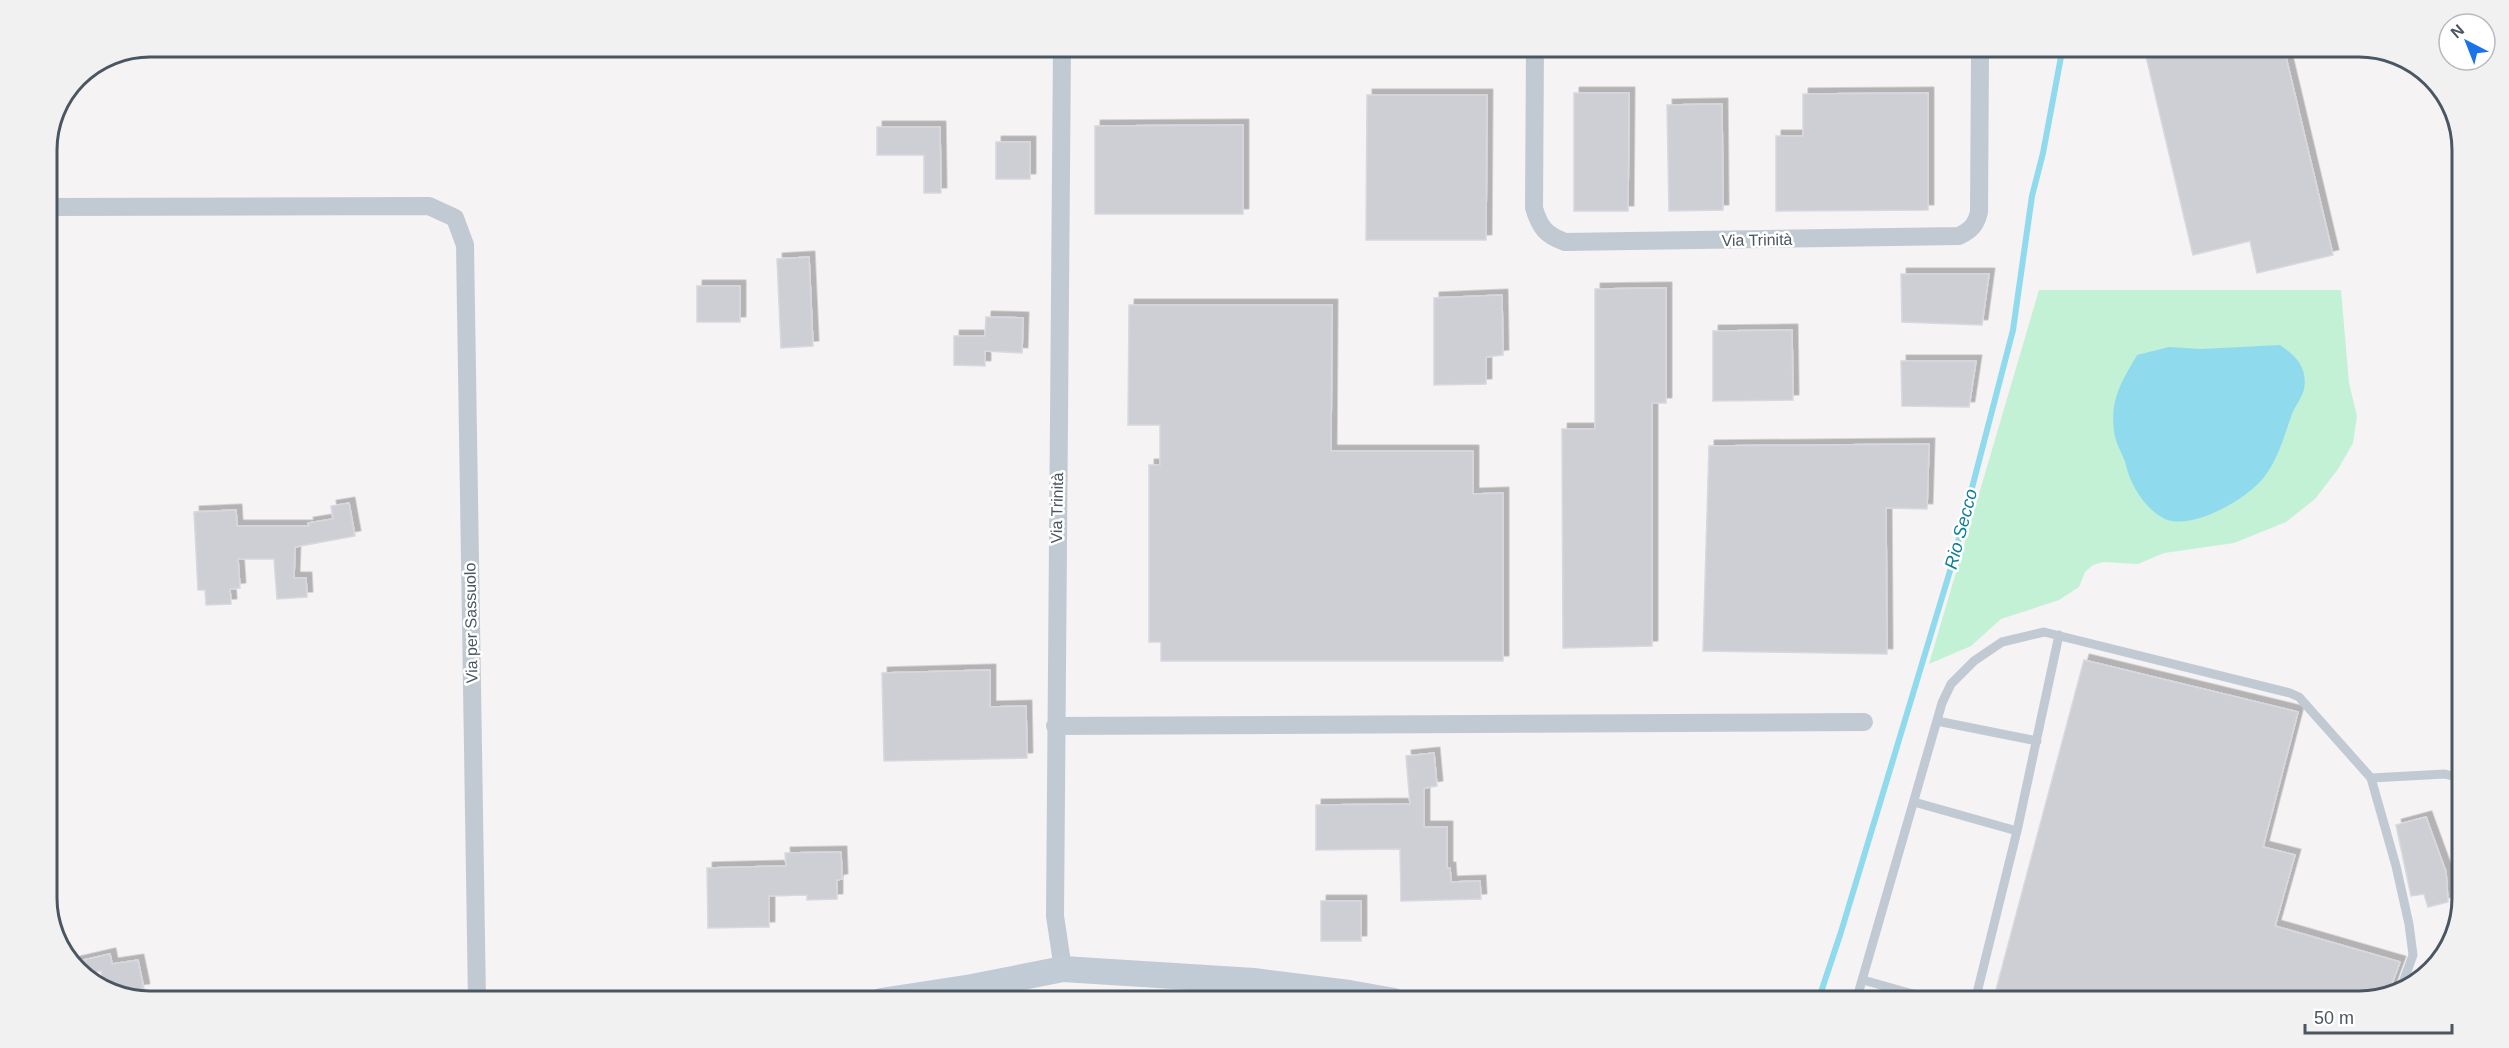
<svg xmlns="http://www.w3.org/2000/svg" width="2509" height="1048" font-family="Arial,sans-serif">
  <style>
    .green { fill: #c3f1d5 }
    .water { fill: #90daee }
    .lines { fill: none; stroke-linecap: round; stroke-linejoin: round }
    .stream { stroke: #90daee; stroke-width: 6 }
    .building { fill: #cdcfd5; stroke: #d7d9de; stroke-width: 1.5; filter: url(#shadow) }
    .lane { stroke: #c1cad2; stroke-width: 9 }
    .street { stroke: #c1cad2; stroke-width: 18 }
    .secondary { stroke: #c1cbd6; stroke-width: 26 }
    .labels { text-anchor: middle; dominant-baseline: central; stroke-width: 5; stroke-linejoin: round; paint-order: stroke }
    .street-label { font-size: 16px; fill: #4a5661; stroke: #fff }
    .water-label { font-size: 18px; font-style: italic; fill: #0c7c9b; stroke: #fff }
    .rim { fill: none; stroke: #4a5661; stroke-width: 3 }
  </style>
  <defs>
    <filter id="shadow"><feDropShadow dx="5.5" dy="-5.5" stdDeviation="0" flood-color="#0004"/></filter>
  </defs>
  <rect width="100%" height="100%" fill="#f5f3f3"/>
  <path class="green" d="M2039,290H2341L2349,383L2357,416L2353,443L2338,469L2315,499L2286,522L2234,543L2164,553L2138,564L2103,562L2093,565L2085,572L2079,587L2059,600L2001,619L1971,646L1929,664Z"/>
  <path class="water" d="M2280,345C2296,356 2308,368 2304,389C2302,398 2295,406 2292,414C2284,436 2279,457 2265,476C2249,498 2193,531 2165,519C2146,510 2130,485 2126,465C2123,454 2115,443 2114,431C2110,399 2122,381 2137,355L2169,347L2201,349Z"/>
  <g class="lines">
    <path class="stream" d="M1818,1001L1841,932L1953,561L2013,330L2032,196L2043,153L2063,46"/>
  </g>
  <path class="building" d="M2166,46H2269L2271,56L2285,53L2333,255L2257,273L2250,241L2193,255L2145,52Z
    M1574,93H1629L1628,211H1574Z
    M1928,93V210L1776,211V136H1803V94Z
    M1367,95H1487L1486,240H1366Z
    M1722,104L1723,210L1669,211L1667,105Z
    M1243,125V214H1095V126Z
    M877,127H940L941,193H924V155H877Z
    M996,142H1030V179H996Z
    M809,257L813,346L781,348L777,259Z
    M1901,274H1989L1982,325L1902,322Z
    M697,286H740V322H697Z
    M1666,288V403H1652V646L1563,648L1562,429H1595V289Z
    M1502,295L1503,355L1486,357V384L1434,385V298Z
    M1129,305H1332L1331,451H1473V494L1503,493V661H1161V642H1149V465H1160V425H1128Z
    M986,317L1023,318L1022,353L985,351V366L954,365V336H985Z
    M1792,330L1793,400L1713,401V331Z
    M1901,361H1976L1969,407L1902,406Z
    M1929,444L1927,509L1886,508L1887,654L1703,651L1709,446Z
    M349,503L355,536L295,547L294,578H306L307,597L277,599L274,559H238L240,588L230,589L231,604L206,605L205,590H198L194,512L236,510L237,526H309L308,523L333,519L331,506Z
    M2084,660L2298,712L2263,847L2295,855L2275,926L2400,962L2389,992L2359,1001H1993Z
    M990,670V707L1026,706L1027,758L884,761L882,673Z
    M1434,753L1437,786L1424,788V827H1447V868H1450L1451,882L1480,881L1481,899L1401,901L1400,849L1316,850V805L1410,804L1406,756Z
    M2426,817L2446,872L2448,902L2428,907L2424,894L2411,896L2396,825Z
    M841,852L842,879L837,880V899L807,900V895L769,896V927L708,928L707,868L786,866L785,853Z
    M1321,901H1361V941H1321Z
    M110,954L112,964L138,960L144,989L111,994L104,988L101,971L85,974L71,963Z"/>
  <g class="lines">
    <path class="lane" d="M1937,721L2037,741
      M2371,778L2445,774L2456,777
      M1914,802L2017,831L1975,1001
      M2017,831L2059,635
      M1863,980L1938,1001
      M1856,1001L1942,703L1951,684L1974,661L2002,642L2044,632L2290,693L2299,697L2371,778L2396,866L2409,924L2413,955L2401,988"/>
    <path class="street" d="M1062,46L1055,916L1063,969
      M1535,46L1534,208C1540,228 1546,235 1565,242L1959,236C1971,230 1976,225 1979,212L1980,55L1975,46
      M47,207L429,206L455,218L465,245L477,1001
      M1055,726L1864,722
      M1253,1001L1254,981"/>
    <path class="secondary" d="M881,1001L972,987L1063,969L1254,981L1349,993L1394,1001"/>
  </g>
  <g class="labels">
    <g class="street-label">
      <text transform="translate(1757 240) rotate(-1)">Via Trinità</text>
      <text transform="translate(1057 508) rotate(-89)">Via Trinità</text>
      <text transform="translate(471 623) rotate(-91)">Via per Sassuolo</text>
    </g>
    <g class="water-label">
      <text transform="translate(1961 529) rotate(-75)">Rio Secco</text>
    </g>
  </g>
  <path d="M0 0H2509V1048H0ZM150 57H2359A93 93 0 0 1 2452 150V898A93 93 0 0 1 2359 991H150A93 93 0 0 1 57 898V150A93 93 0 0 1 150 57Z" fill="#f1f1f2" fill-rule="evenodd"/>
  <path class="rim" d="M150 57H2359A93 93 0 0 1 2452 150V898A93 93 0 0 1 2359 991H150A93 93 0 0 1 57 898V150A93 93 0 0 1 150 57Z"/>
  <g transform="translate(2467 42) rotate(318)"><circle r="28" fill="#ffffff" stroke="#b7bbc0" stroke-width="1.5"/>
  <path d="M0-4.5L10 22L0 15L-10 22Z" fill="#1a73e8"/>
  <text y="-9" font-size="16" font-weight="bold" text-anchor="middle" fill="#4a5661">N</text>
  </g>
  <path d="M2305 1024v9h147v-9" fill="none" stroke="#4a5661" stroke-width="3"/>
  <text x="2314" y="1024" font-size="18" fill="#4a5661" stroke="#ffffff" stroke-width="4.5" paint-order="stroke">50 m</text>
</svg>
